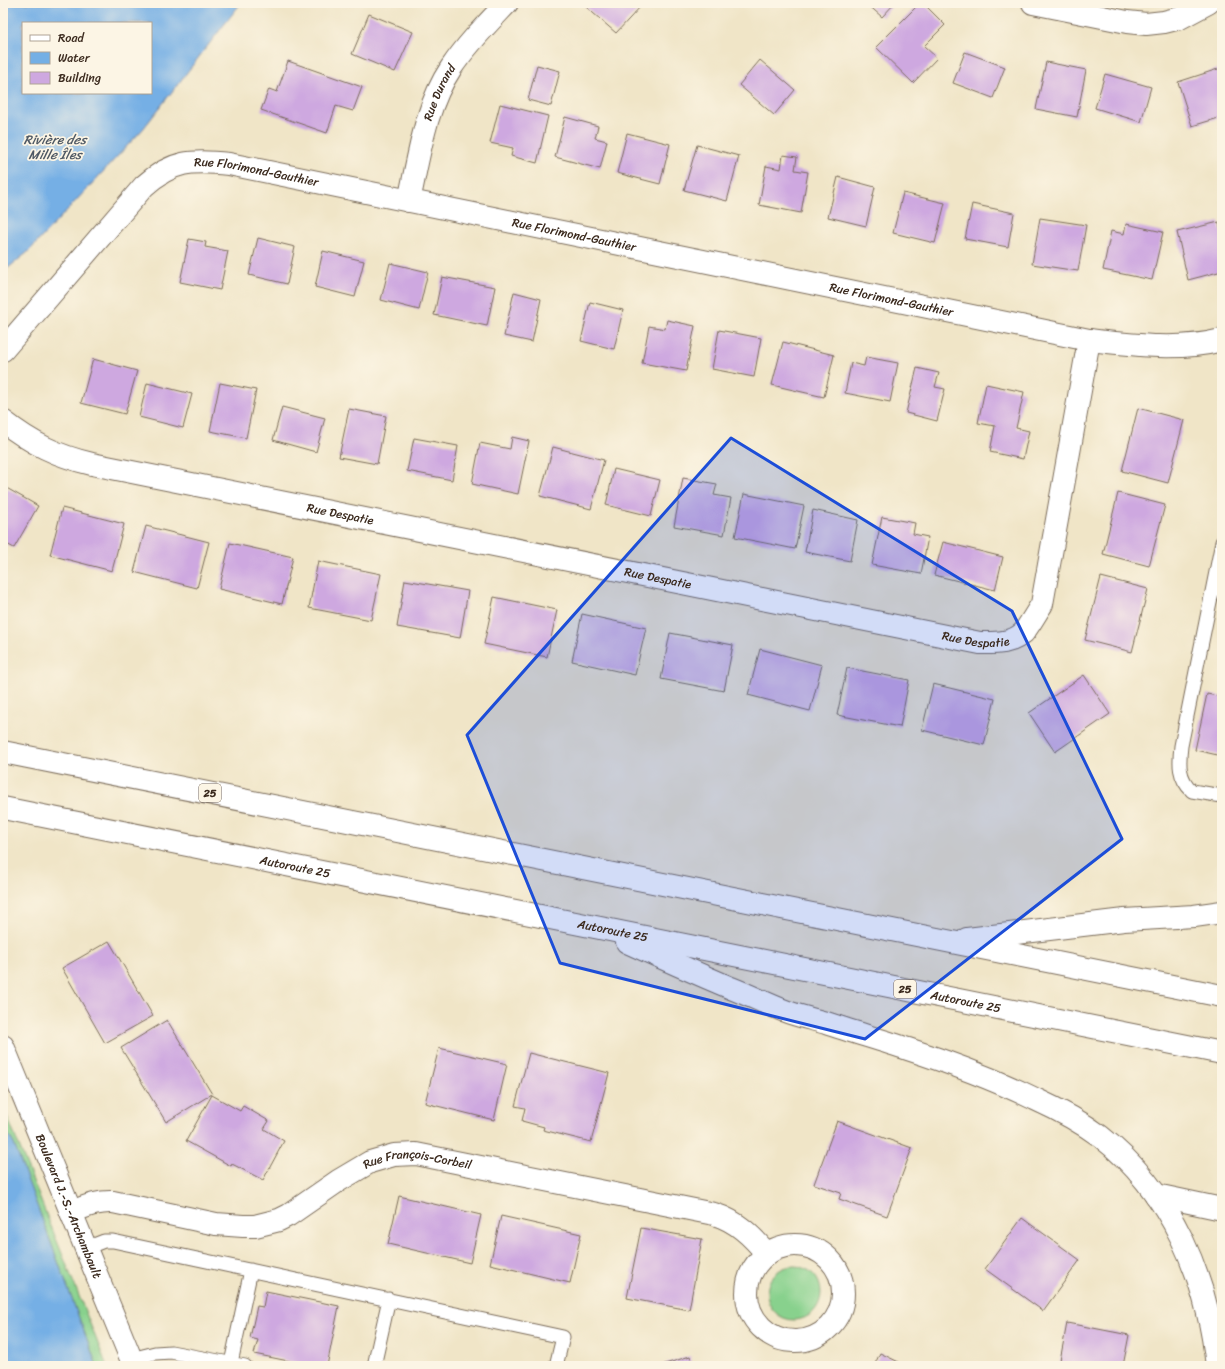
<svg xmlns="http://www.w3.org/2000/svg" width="1225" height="1369" font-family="Sriracha,sans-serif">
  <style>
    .green { fill: #88d18d; stroke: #627e56 }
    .water { fill: #74afe5; stroke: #586c82; fill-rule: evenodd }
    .building { fill: #cea8e0 }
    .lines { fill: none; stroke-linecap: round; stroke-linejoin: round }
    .service-casing { stroke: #7a6b59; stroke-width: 15 }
    .minor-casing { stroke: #7a6b59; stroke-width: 24 }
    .motorway-casing { stroke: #7a6b59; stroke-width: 24 }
    .service { stroke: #fff; stroke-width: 13 }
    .minor { stroke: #fff; stroke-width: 22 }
    .motorway { stroke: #fff; stroke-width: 22 }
    .marked { fill: #1d4ed8; fill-opacity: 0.2; stroke: #1d4ed8; stroke-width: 3; stroke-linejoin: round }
    .labels { text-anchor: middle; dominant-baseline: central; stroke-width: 3.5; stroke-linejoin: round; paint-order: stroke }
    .shield { fill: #fcf5e5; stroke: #75675a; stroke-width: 1 }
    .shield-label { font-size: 11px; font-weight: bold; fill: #3b2a1e }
    .street-label { font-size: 12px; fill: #3b2a1e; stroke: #fcf5e5 }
    .water-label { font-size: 13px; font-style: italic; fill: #4f5964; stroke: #fcf5e5 }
  </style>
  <rect width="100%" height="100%" fill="#fcf5e5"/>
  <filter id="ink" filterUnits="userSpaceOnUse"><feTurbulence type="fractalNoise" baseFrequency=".025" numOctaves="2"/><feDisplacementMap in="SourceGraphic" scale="8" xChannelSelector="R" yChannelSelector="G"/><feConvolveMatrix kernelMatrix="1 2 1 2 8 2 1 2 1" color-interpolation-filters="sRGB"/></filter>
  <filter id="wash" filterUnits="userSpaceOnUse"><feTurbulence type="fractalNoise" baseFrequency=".012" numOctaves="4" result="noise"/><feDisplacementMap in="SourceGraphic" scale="16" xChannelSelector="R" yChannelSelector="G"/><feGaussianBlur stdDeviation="0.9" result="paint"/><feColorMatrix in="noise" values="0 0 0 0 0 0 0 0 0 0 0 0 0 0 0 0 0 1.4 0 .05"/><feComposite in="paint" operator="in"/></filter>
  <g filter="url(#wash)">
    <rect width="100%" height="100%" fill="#f0e5c7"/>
    <path class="green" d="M3,1106L107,1366H97L14,1144L3,1125Z
      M767 1293a27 27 0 1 1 54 0a27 27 0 1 1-54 0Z"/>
    <path class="water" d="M3,3H241L143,129L28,252L3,272ZM23,23H151V93H23Z
      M3,1125L14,1144L97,1366H3Z"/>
    <g id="blocks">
      <path class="building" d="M588,3H639L642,5L616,33L585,6Z
        M866,3H895L882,17Z
        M920,3H923L945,25L924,46L937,58L913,83L876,47Z
        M369,14L413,32L395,72L352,54Z
        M965,52L1005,67L993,98L953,83Z
        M760,60L795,90L774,115L739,85Z
        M288,61L362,87L353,111L336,106L327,133L261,110L269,89L277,92Z
        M1046,62L1086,70L1077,117L1036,109Z
        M537,65L560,71L551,106L528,100Z
        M1221,68L1222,117L1192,126L1178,82Z
        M1105,74L1151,87L1141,122L1095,108Z
        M500,104L548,116L537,163L511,156L513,148L490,143Z
        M565,117L598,126L595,138L607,141L600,169L555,157Z
        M627,133L670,144L660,184L617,173Z
        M697,145L739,156L727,201L684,190Z
        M783,155L797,157L795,170L808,172L801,213L759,205L766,166L781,169Z
        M838,177L875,187L866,226L828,217Z
        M903,193L945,203L935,243L893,233Z
        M972,204L1014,213L1008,247L965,239Z
        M1040,218L1086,225L1078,271L1032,264Z
        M1219,222L1222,237V271L1188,280L1177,232Z
        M1126,224L1163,232L1152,280L1103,270L1111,231L1124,234Z
        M258,238L295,247L287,284L249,275Z
        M189,239L206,242L205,247L228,251L220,290L180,282Z
        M323,251L364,261L355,297L315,287Z
        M390,263L428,272L419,310L381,300Z
        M442,277L495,287L487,326L434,315Z
        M514,292L541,299L532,342L504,336Z
        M590,302L623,310L614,349L581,341Z
        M667,320L695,326L686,371L642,363L649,326L665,329Z
        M719,330L761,338L754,377L712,369Z
        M783,342L834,355L824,397L772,385Z
        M866,357L898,363L890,402L845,393L851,363L864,366Z
        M93,359L137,371L125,414L81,403Z
        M917,368L939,373L935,387L945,389L937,421L906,413Z
        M147,383L192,394L183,428L139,417Z
        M220,383L256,390L246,438L210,431Z
        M986,384L1024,392L1016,428L1029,431L1023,459L990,452L995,426L978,423Z
        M282,407L325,418L316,452L273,440Z
        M1138,408L1184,420L1168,483L1122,471Z
        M349,409L386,416L377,464L339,457Z
        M512,437L529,441L518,494L472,484L480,443L510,449Z
        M414,438L458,446L452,480L407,471Z
        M553,447L604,460L591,509L540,496Z
        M614,469L660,480L651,516L606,505Z
        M683,478L717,484L714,495L731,498L724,535L674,526Z
        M3,486L38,506L14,548L3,542Z
        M1118,493L1165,505L1149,566L1103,554Z
        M744,494L804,506L795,549L735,537Z
        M62,508L124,524L112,571L50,555Z
        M813,510L858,520L850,561L805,552Z
        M882,517L915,523L913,534L928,537L921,574L872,565Z
        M146,526L209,542L197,588L134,572Z
        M943,542L1003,557L995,590L934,575Z
        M230,543L293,557L282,604L219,589Z
        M318,561L381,574L371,620L309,608Z
        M1101,577L1148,589L1132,652L1085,640Z
        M405,580L468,591L460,638L397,627Z
        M494,597L557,610L547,657L484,644Z
        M582,614L646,628L635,675L572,661Z
        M670,633L733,645L724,691L661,679Z
        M760,649L822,665L810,711L748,695Z
        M847,668L909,680L900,727L837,715Z
        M1084,675L1110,714L1055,752L1029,713Z
        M933,684L995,699L984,745L922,730Z
        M1207,694L1222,697V756L1195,750Z
        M109,941L153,1016L105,1043L62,968Z
        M167,1020L212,1094L166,1122L121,1048Z
        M439,1048L507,1064L494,1120L425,1103Z
        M529,1053L609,1073L591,1142L543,1130L544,1127L522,1121L525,1108L515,1106Z
        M212,1095L240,1111L243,1106L269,1121L264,1129L284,1141L263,1180L232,1164L231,1166L186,1141Z
        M837,1121L912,1148L887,1216L839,1199L841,1193L814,1184Z
        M399,1196L481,1215L470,1263L388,1244Z
        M501,1216L581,1234L570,1283L490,1264Z
        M1022,1218L1080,1260L1043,1311L985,1269Z
        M641,1228L702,1239L689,1310L627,1298Z
        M266,1291L339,1306L327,1366H313L254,1354L258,1340L250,1338L257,1306L263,1307Z
        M1067,1323L1129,1335L1123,1366H1059Z
        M880,1353L907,1366H874Z
        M690,1356L693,1366H659Z"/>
    </g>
  </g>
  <g filter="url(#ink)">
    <use href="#blocks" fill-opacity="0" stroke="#7a6b59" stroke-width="1"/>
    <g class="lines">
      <defs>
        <path id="service" d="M1222,542L1181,746C1179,763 1178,778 1192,791L1222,796
          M86,1248L104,1241H113L563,1337L556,1366
          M131,1359L155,1353L171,1352L245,1366
          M231,1363L251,1270
          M374,1366L389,1299"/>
        <g id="minor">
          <path d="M1033,3L1127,22L1146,24L1164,22L1180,18L1208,3"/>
          <path id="s1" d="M409,201C419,156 425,107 451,68C467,44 488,23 507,3"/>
          <path id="s2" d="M3,350L144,186C173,160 192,160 229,164L1089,340C1133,345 1179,351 1222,340"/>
          <path id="s3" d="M3,421C31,443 57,456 92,464L980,643C995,643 1011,644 1023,633C1027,629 1038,610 1042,604L1089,340"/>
          <path id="s4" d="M3,1046L134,1366"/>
          <path id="s5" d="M71,1212C85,1207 98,1201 113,1202L216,1224L243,1226H255L279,1220L289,1215L338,1181L370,1162L394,1155L416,1154L714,1214C737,1221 752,1236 767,1254"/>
          <circle cx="795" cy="1293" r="48"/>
        </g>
        <g id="motorway">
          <path d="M3,752L1222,996"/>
          <path id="s6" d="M3,808L1222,1053"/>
          <path d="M967,939L1124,920L1194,916L1222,912"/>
          <path d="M627,942C662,958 696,973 731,988C749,995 767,1004 785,1011C798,1016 812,1019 826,1023C853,1032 881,1040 908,1049C951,1063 994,1079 1035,1099C1057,1109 1080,1121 1100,1136C1172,1192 1207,1277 1217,1366"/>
          <path d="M1156,1195L1222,1209"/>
        </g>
      </defs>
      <use href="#service" class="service-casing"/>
      <use href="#minor" class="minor-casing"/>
      <use href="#motorway" class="motorway-casing"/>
      <use href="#service" class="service"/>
      <use href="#minor" class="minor"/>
      <use href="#motorway" class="motorway"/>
    </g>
  </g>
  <path class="marked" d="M731,438L1012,611L1122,839L865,1039L560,963L467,735Z"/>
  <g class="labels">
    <g class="shield">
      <rect x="199" y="784" width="22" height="18" rx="3"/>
      <rect x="894" y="980" width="22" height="18" rx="3"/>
    </g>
    <g class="shield-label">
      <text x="210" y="793">25</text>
      <text x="905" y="989">25</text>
    </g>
    <g class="street-label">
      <text stroke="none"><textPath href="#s1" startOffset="113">Rue Durand</textPath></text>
      <text stroke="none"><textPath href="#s2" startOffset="336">Rue Florimond-Gauthier</textPath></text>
      <text stroke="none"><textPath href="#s2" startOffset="660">Rue Florimond-Gauthier</textPath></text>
      <text stroke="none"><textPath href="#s2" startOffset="984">Rue Florimond-Gauthier</textPath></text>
      <text stroke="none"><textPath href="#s3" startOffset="353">Rue Despatie</textPath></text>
      <text stroke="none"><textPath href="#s3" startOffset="677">Rue Despatie</textPath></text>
      <text stroke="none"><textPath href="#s3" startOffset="1001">Rue Despatie</textPath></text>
      <text stroke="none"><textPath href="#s6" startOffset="298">Autoroute 25</textPath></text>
      <text stroke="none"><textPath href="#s6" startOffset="622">Autoroute 25</textPath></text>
      <text stroke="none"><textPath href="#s6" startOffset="982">Autoroute 25</textPath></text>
      <text stroke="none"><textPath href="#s5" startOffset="369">Rue François-Corbeil</textPath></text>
      <text stroke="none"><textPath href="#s4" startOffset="173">Boulevard J.-S.-Archambault</textPath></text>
    </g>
    <g class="water-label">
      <text x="55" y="139">Rivière des<tspan x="55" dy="15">Mille Îles</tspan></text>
    </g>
  </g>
  <rect width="1225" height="1369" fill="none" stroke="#fcf5e5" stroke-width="16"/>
  <rect x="22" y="22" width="130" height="72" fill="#fcf5e5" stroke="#afa495"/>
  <rect x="30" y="35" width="20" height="6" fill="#ffffff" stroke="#afa495"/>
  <text x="58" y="42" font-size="12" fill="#3b2a1e">Road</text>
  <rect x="30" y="52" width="20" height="12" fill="#74afe5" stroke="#afa495"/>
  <text x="58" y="62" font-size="12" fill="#3b2a1e">Water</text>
  <rect x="30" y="72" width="20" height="12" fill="#cea8e0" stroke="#afa495"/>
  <text x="58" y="82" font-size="12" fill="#3b2a1e">Building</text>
</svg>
